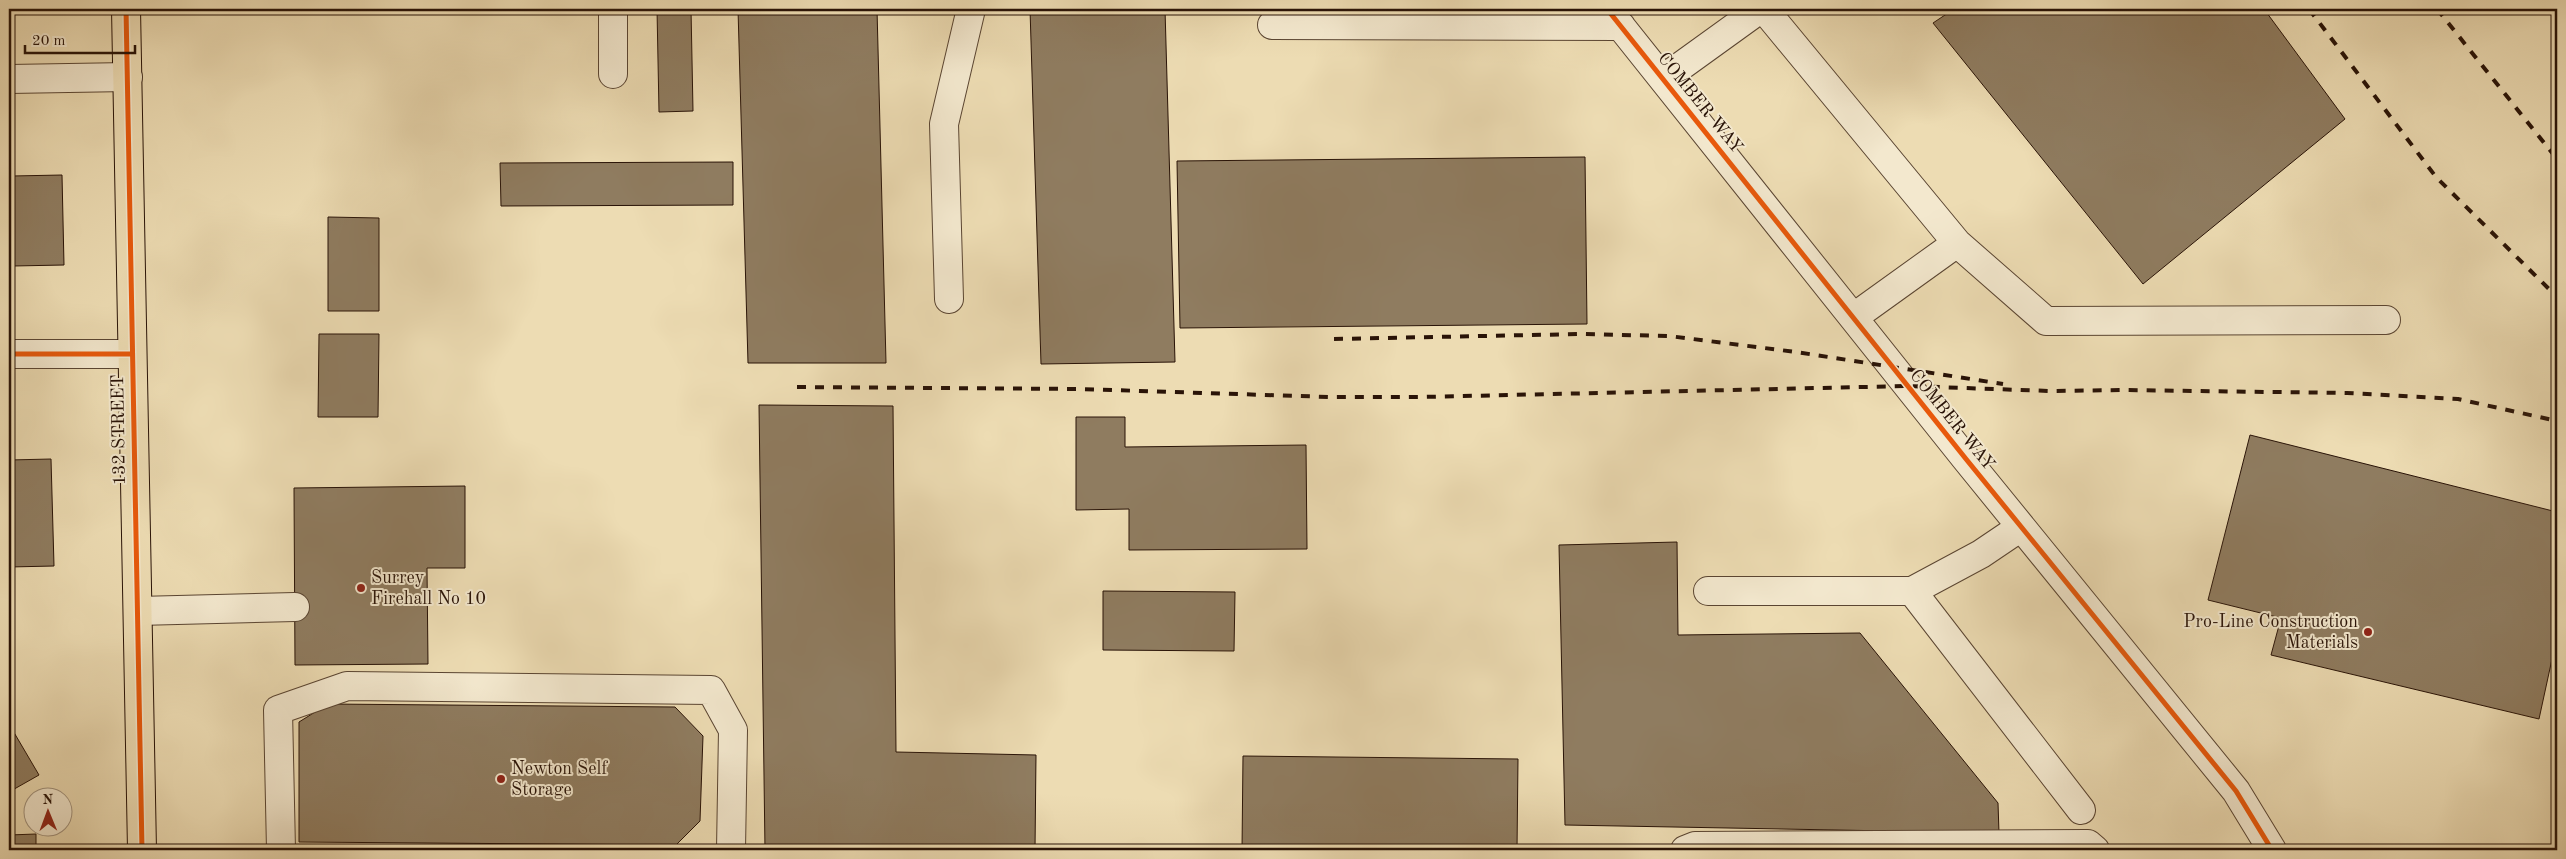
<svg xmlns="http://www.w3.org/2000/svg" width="2566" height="859" font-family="'Old Standard TT',serif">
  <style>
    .building { fill: #8f7c60; stroke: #291307 }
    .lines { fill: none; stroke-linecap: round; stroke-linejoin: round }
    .minor-casing { stroke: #5a4532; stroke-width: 30 }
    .major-casing { stroke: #291307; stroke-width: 30 }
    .minor { stroke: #f3e8ce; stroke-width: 28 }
    .major { stroke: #eddcb3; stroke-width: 28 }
    .rail { stroke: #291307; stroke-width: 4; stroke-dasharray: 9 9; stroke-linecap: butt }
    .cycleway-casing { stroke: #f3e8ce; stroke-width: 8 }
    .cycleway { stroke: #e8590c; stroke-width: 5 }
    .poi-dot { fill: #8f2418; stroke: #f3e8ce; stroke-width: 2 }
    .labels { text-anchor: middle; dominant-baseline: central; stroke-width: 4; stroke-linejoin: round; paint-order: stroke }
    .street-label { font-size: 18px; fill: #291307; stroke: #f3e8ce }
    .poi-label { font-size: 18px; fill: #291307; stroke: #f3e8ce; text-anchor: start }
  </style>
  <rect width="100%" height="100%" fill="#eddcb3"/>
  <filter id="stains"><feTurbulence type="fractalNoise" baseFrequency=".004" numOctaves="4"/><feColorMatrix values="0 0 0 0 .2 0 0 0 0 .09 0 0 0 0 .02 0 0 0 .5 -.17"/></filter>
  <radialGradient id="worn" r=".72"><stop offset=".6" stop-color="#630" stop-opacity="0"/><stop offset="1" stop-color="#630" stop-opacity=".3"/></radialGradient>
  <path class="building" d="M441,9H489L441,11Z
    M657,9H691L693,111L659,112Z
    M738,9H877L886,363H748Z
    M1030,9H1165L1175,362L1041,364Z
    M1954,9H2264L2345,119L2143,284L1933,23Z
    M1585,157L1587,324L1180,328L1177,161Z
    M733,162V205L501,206L500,163Z
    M62,175L64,265L13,266L12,176Z
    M328,217L379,218V311H328Z
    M319,334H379L378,417H318Z
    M759,405L893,406L896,752L1036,755L1035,850H765Z
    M1076,417H1125V447L1306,445L1307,549L1129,550V509L1076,510Z
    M2250,435L2557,512V636L2539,719L2271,655L2281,618L2208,600Z
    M51,459L54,566L9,567V460Z
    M465,486V568H427L428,664L295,665L294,488Z
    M1677,542L1678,635L1860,633L1998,803L1999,833L1565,825L1559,545Z
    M1103,591L1235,592L1234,651L1103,650Z
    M328,704L675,707L703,736L700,821L676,845L299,842V722Z
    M9,724L39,775L9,792Z
    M1243,756L1518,759L1517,850H1242Z
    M36,834V850H9V835Z"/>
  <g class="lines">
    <defs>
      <path id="minor" d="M613,9V74
        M1607,9L1966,459L2236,791L2272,850
        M1764,9L1957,243
        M1272,25L1621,26
        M9,79L128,77
        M1663,79L1760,9
        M949,299L944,124L971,9
        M1854,317L1957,243L2046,321L2386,320
        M9,354H131
        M2021,527L1981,554L1912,591L2081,810
        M1708,591H1912
        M138,611L295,607
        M281,850L278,710L347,686L711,690L733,730L731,850
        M1685,850L1695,846L2088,844L2095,850"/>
      <path id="major" d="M126,9L142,850"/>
    </defs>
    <use href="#minor" class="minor-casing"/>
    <use href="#major" class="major-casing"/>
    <use href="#minor" class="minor"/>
    <use href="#major" class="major"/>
    <path class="rail" d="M2309,9L2436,177L2557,297
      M2437,9L2557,159
      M1334,339L1581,334L1669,336L1796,352L2003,384
      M797,387L1079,389L1330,397H1420L1908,386L2050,391L2124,390L2347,393L2458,399L2557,421"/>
    <defs>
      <path id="cycleway" d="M126,9L142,850
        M1607,9L1966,459L2236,791L2272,850
        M9,354H131"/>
    </defs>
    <use href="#cycleway" class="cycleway-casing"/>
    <use href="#cycleway" class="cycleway"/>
  </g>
  <g class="poi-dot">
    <circle cx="361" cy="588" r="5"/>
    <circle cx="2368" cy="632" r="5"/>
    <circle cx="501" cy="779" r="5"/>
  </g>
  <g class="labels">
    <g class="street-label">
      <text transform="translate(1700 103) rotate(51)">COMBER WAY</text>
      <text transform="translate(1952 420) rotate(51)">COMBER WAY</text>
      <text transform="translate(119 430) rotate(-91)">132 STREET</text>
    </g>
    <g class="poi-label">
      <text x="371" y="578">Surrey<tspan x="371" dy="21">Firehall No 10</tspan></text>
      <text x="2358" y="622" text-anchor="end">Pro-Line Construction<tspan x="2358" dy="21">Materials</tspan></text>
      <text x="511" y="769">Newton Self<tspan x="511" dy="21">Storage</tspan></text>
    </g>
  </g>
  <rect width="2566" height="859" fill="none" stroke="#eddcb3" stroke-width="30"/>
  <rect x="10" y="10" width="2546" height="839" fill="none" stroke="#291307" stroke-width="2.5"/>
  <rect x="15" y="15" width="2536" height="829" fill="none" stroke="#291307"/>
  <g transform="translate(48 812) rotate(359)"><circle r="24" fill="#f3e8ce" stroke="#a2937e"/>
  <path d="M0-4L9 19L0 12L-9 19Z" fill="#8f2418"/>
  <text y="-8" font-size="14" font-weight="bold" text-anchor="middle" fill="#291307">N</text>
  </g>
  <path d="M25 45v8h110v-8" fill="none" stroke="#291307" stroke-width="2.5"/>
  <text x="32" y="45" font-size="15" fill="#291307" stroke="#f3e8ce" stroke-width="4" paint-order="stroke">20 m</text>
  <rect width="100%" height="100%" filter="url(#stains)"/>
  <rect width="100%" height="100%" fill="url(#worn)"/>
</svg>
